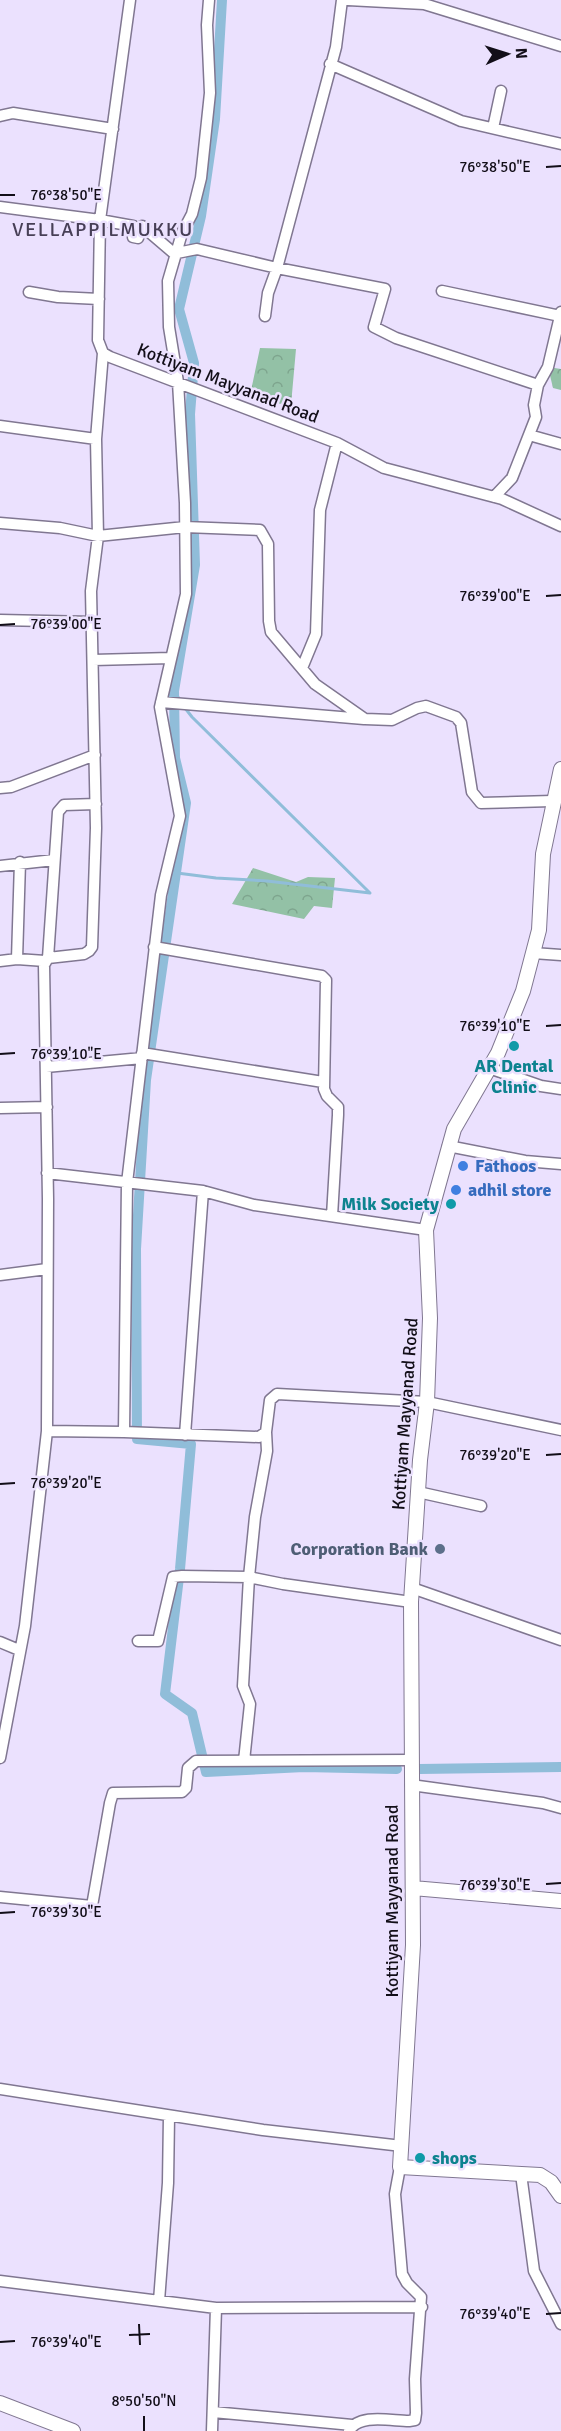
<svg xmlns="http://www.w3.org/2000/svg" width="561" height="2431" font-family="Signika,sans-serif">
  <style>
    .park { fill: url(#park-crowns) }
    .lines { fill: none; stroke-linecap: round; stroke-linejoin: round }
    .stream { stroke: #90bdd9; stroke-width: 3 }
    .canal { stroke: #90bdd9; stroke-width: 10 }
    .minor-casing { stroke: #807791; stroke-width: 13 }
    .major-casing { stroke: #807791; stroke-width: 16 }
    .minor { stroke: #fff; stroke-width: 10 }
    .major { stroke: #fff; stroke-width: 14 }
    .ticks { fill: none; stroke: #120e18; stroke-width: 2 }
    .culture-dot { fill: #0f9aa8; stroke: #ebe1fe; stroke-width: 2 }
    .shop-dot { fill: #3f7fe0; stroke: #ebe1fe; stroke-width: 2 }
    .service-dot { fill: #5c6f8a; stroke: #ebe1fe; stroke-width: 2 }
    .labels { text-anchor: middle; dominant-baseline: central; stroke-width: 5; stroke-linejoin: round; paint-order: stroke }
    .street-label { font-size: 18px; fill: #120e18; stroke: #ebe1fe }
    .culture-label { font-size: 18px; font-weight: bold; fill: #0d838f; stroke: #ebe1fe }
    .shop-label { font-size: 18px; font-weight: bold; fill: #366cbe; stroke: #ebe1fe; text-anchor: start }
    .service-label { font-size: 18px; font-weight: bold; fill: #4e5e75; stroke: #ebe1fe; text-anchor: end }
    .neighbourhood-label { font-size: 20px; letter-spacing: 1.5px; fill: #473f56; stroke: #ebe1fe }
    .ticks-label { font-size: 15px; text-anchor: middle; fill: #120e18; stroke: #ebe1fe; stroke-width: 5; stroke-linejoin: round; paint-order: stroke }
  </style>
  <defs>
    <pattern id="park-crowns" width="20" height="18" patternUnits="userSpaceOnUse" patternTransform="scale(1.5)"><rect width="20" height="18" fill="#93c1a6"/><path d="M2 6a3 3 0 1 1 6 0M12 15a3 3 0 1 1 6 0" fill="none" stroke="#7ea58e"/></pattern>
  </defs>
  <rect width="100%" height="100%" fill="#ebe1fe"/>
  <path class="park" d="M260,348L296,349L291,405L249,400Z
    M548,367L561,369V390L553,388Z
    M253,868L296,882L308,877L335,878L332,908L314,906L304,919L232,904Z"/>
  <g class="lines">
    <path class="stream" d="M174,691L180,700
      M177,873L216,878L267,881L370,893L192,717L185,708"/>
    <path class="canal" d="M222,0L215,119L201,216L179,309L194,363L190,414L195,565L174,691L175,758L186,803L146,1080L136,1249L137,1439L191,1444L180,1569L165,1694L192,1713L206,1772L304,1767L397,1769
      M419,1769L561,1767"/>
    <defs>
      <path id="minor" d="M130,0L100,220L133,226V237L138,238L142,226L176,255
        M209,0L207,25L210,93L201,178L192,214L182,233L168,281L169,327L178,382L185,503L186,594L160,707L180,816L161,895L127,1183L124,1432L259,1437L266,1432L270,1400L277,1394L427,1402L561,1430
        M348,0L424,4L561,46
        M330,64L461,121L561,144
        M0,116L13,113L113,129
        M493,128L501,91
        M0,207L100,220L98,340L103,353L110,357L337,443L384,468L502,499L561,526
        M177,253L197,249L277,268L385,289L374,327L396,338L538,385
        M442,291L560,316
        M29,292L58,297L99,299
        M265,316L268,293L277,268L336,47L342,0
        M0,426L96,439
        M529,435L561,444
        M494,497L512,478L536,417L534,405L538,385L548,367L561,312
        M0,523L60,528L98,536L185,527L260,530L268,544L269,621L271,632L315,684L365,719L392,720L417,708L426,706L456,717L461,723L472,792L481,803L552,801
        M0,620L92,622
        M93,660L171,658
        M302,668L316,634L320,510L337,443
        M161,702L364,719
        M0,788L11,787L95,755
        M0,866L54,860
        M154,947L322,976L326,980L324,1089L327,1096L338,1107V1115L332,1216
        M533,953L561,955
        M48,958L58,812L64,805L96,804
        M17,959L20,862
        M0,961L17,959L45,961
        M142,1053L323,1082
        M46,1067L142,1058
        M489,1068L541,1086L561,1089
        M0,1108L47,1107
        M448,1146L525,1161L561,1164
        M47,1173L203,1191L254,1205L426,1230
        M0,1275L47,1269
        M47,1431L124,1432
        M185,1435L203,1191
        M418,1492L481,1506
        M412,1588L561,1640
        M138,1641H158L173,1577L182,1576L249,1577L283,1584L411,1602
        M0,1642L19,1650
        M0,1758L25,1626L47,1431L48,1199L44,965L48,958L84,954L89,951L92,947L96,828L91,591L98,536L96,439L103,353
        M244,1761L250,1704L243,1686L249,1577L255,1517L267,1451L266,1432
        M411,1785L543,1803L561,1808
        M0,1897L92,1906L110,1803L113,1793L182,1792L186,1788L188,1768L196,1761L411,1760
        M0,2089L263,2130L402,2146
        M521,2174L534,2271L561,2324
        M0,2281L216,2308L422,2307
        M159,2301L168,2183L169,2116
        M213,2412L352,2425
        M212,2431L216,2308
        M349,2431C359,2413 391,2421 409,2421L415,2420L416,2413L415,2379L421,2297L407,2283L402,2274L395,2194L400,2167"/>
      <path id="major" d="M561,769L543,854L539,930L523,991L498,1053L454,1129L426,1230L430,1318L427,1402L420,1460L411,1602L413,1945L400,2167L540,2175L551,2182L561,2196
        M413,1888L561,1901
        M0,2403L73,2431"/>
    </defs>
    <use href="#minor" class="minor-casing"/>
    <use href="#major" class="major-casing"/>
    <use href="#minor" class="minor"/>
    <use href="#major" class="major"/>
  </g>
  <path class="ticks" d="M546,167L561,166M0,195H15M546,596L561,595M0,625L15,624M546,1026L561,1025M0,1054L15,1053M546,1455L561,1454M0,1484L15,1483M546,1884L561,1883M0,1913L15,1912M546,2314L561,2313M139,2324L140,2345M129,2335L150,2334M0,2342L15,2341M144,2416V2431"/>
  <g class="culture-dot">
    <circle cx="514" cy="1046" r="6"/>
    <circle cx="451" cy="1204" r="6"/>
    <circle cx="420" cy="2158" r="6"/>
  </g>
  <g class="shop-dot">
    <circle cx="463" cy="1166" r="6"/>
    <circle cx="456" cy="1190" r="6"/>
  </g>
  <circle class="service-dot" cx="440" cy="1549" r="6"/>
  <g class="labels">
    <g class="street-label">
      <text transform="translate(228 383) rotate(21)">Kottiyam Mayyanad Road</text>
      <text transform="translate(405 1414) rotate(-86)">Kottiyam Mayyanad Road</text>
      <text transform="translate(392 1901) rotate(-90)">Kottiyam Mayyanad Road</text>
    </g>
    <g class="culture-label">
      <text x="514" y="1066">AR Dental<tspan x="514" dy="21">Clinic</tspan></text>
      <text x="439" y="1204" text-anchor="end">Milk Society</text>
      <text x="432" y="2158" text-anchor="start">shops</text>
    </g>
    <g class="shop-label">
      <text x="475" y="1166">Fathoos</text>
      <text x="468" y="1190">adhil store</text>
    </g>
    <g class="service-label">
      <text x="428" y="1549">Corporation Bank</text>
    </g>
    <g class="neighbourhood-label">
      <text x="103" y="229">VELLAPPILMUKKU</text>
    </g>
  </g>
  <g class="ticks-label">
    <text x="495" y="172">76°38'50"E</text>
    <text x="66" y="200">76°38'50"E</text>
    <text x="495" y="601">76°39'00"E</text>
    <text x="66" y="629">76°39'00"E</text>
    <text x="495" y="1031">76°39'10"E</text>
    <text x="66" y="1059">76°39'10"E</text>
    <text x="495" y="1460">76°39'20"E</text>
    <text x="66" y="1488">76°39'20"E</text>
    <text x="495" y="1890">76°39'30"E</text>
    <text x="66" y="1917">76°39'30"E</text>
    <text x="495" y="2319">76°39'40"E</text>
    <text x="66" y="2347">76°39'40"E</text>
    <text x="144" y="2406">8°50'50"N</text>
  </g>
  <g transform="translate(507 54) rotate(87)" stroke="#ebe1fe" stroke-width="4.5" paint-order="stroke">
  <path d="M0-4.5L10 22L0 15L-10 22Z" fill="#120e18"/>
  <text y="-9" font-size="16" font-weight="bold" text-anchor="middle" fill="#120e18">N</text>
  </g>
</svg>
